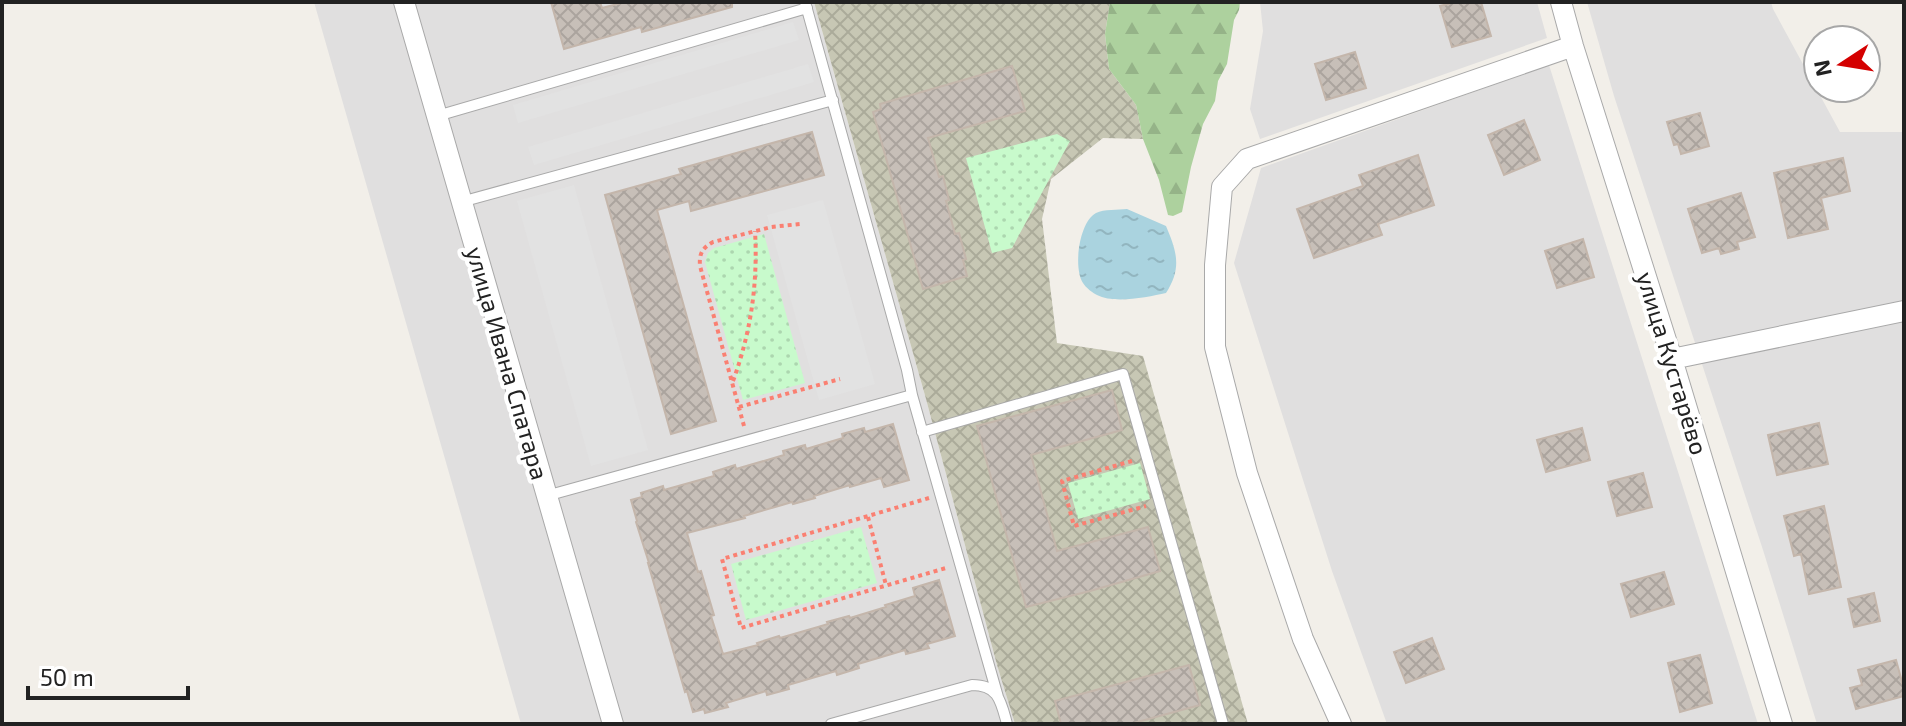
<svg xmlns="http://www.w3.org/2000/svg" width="1906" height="726" font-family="'Exo 2',sans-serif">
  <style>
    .residential { fill: #e0dfdf }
    .construction { fill: url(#construction-cross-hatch) }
    .forest { fill: url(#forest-firs) }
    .park { fill: url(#park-dots) }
    .parking { fill: #e2e2e2 }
    .water { fill: url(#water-ripples) }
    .building { fill: url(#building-cross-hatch); stroke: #c4b6ab; stroke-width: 2 }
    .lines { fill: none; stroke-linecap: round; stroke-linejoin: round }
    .service-casing { stroke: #a9a9a9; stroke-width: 12 }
    .minor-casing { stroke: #a9a9a9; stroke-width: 22 }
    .path { stroke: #fa8072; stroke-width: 4; stroke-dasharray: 4 4; stroke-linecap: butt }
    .service { stroke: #fff; stroke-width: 10 }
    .minor { stroke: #fff; stroke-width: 20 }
    .labels { text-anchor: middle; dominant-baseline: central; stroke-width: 8; stroke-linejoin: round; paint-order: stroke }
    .street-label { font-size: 24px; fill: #222; stroke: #fff }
  </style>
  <defs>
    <pattern id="construction-cross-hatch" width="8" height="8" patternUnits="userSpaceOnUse" patternTransform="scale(2)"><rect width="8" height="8" fill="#c7c7b4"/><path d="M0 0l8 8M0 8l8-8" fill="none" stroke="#abab9a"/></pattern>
    <pattern id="forest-firs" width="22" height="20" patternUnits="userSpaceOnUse" patternTransform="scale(2)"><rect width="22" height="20" fill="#add19e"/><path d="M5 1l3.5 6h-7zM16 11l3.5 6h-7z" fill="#95b388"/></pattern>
    <pattern id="park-dots" width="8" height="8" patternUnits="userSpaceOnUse" patternTransform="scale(2)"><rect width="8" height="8" fill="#c8facc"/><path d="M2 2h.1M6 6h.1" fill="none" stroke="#acd6af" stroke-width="1.8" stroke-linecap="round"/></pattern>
    <pattern id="water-ripples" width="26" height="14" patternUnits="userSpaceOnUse" patternTransform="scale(2)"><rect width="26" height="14" fill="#aad3df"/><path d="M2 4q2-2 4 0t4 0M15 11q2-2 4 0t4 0" fill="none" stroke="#92b5bf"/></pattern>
    <pattern id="building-cross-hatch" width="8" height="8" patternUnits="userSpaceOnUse" patternTransform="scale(2)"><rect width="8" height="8" fill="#c7bfb8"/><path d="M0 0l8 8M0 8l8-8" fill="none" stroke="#aba49e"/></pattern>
  </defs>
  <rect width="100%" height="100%" fill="#f2efe9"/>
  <path class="residential" d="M314,2H814L926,399L997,665L1015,724H521Z
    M1260,2H1537L1547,38L1260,139L1250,109L1263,31Z
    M1587,2H1771L1773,9L1840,132H1904V724H1817L1763,550L1614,96Z
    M1549,65L1758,724H1387L1332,571L1234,263L1261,168Z"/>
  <path class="construction" d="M814,2H1110L1105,34L1109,69L1136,105L1143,139L1103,138L1051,179L1042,219L1057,343L1143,356L1248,724H1015L997,665L926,399Z"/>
  <path class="forest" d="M1110,2H1240L1239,10L1234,20L1227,64L1218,81L1215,101L1203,124L1191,167L1182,212L1173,216L1168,215L1159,180L1143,139L1136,105L1109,69L1105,34Z"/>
  <path class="park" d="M1057,134L1070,141L1012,248L992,253L966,158Z
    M764,234L805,383L743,400L705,262L708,253L714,248Z
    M1140,463L1150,499L1078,519L1068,483Z
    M861,527L877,583L746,620L731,564Z"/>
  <path class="parking" d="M793,22L799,40L518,123L513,105Z
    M808,64L814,82L534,165L528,147Z
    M574,185L648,450L591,466L517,201Z
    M823,200L875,384L819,400L767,215Z"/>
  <path class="water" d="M1127,209L1166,226C1177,252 1182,268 1166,293C1148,297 1114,304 1097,295C1094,294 1085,287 1083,283C1073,268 1079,222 1096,213C1104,209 1118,210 1127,209Z"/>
  <path class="building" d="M551,2H600L602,8L625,2H732V7L642,32L641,27L564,49Z
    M1455,2H1481L1491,36L1452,47L1440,6Z
    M1355,52L1366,88L1326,100L1315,64Z
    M1012,66L1025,111L928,138L939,177L943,176L949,200L946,201L955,234L959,233L966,259L963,260L967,276L923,289L873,112L881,109L880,104Z
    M1700,113L1709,146L1681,154L1678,144L1674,145L1667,122Z
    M1524,120L1540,160L1504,175L1488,135Z
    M812,132L824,175L691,211L689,201L657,210L716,421L671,434L605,195L681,174L679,169Z
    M1418,155L1434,205L1378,224L1382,235L1314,258L1297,209L1363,186L1359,175Z
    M1843,158L1850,191L1821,198L1828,229L1788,238L1774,173Z
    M1741,193L1755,237L1737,242L1739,249L1721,254L1719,248L1702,253L1688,209Z
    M1583,239L1594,277L1557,288L1545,251Z
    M1112,390L1122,430L1031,455L1057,551L1148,527L1160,571L1090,591L1026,607L977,426Z
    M1819,423L1828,464L1777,475L1768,435Z
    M893,424L909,480L884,487L881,478L850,487V485L814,496L815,498L793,504L792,502L782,505L744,516L745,518L687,533L698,572L701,571L714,615L711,616L723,654L758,645L757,643L779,636L780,638L818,627L828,624L827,622L849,616L850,618L886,607L885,605L915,596L913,588L939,580L955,636L927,644L929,648L906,654L905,650L858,664L859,668L837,675L836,671L788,685L789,689L767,695L766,691L726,703L728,707L705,713L704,709L693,712L687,691L685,692L648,563H649L636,522L637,521L631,500L642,497L641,493L663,486L664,490L714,476L713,472L735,465L736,469L784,455L783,451L805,445L806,449L843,438L842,434L864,428L865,432Z
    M1582,428L1590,460L1546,472L1537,440Z
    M1643,473L1652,507L1617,516L1608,482Z
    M1824,506L1841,587L1809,594L1801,554L1794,556L1784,516Z
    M1664,572L1674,604L1631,617L1621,584Z
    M1874,593L1880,621L1854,627L1848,599Z
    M1432,638L1444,669L1406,683L1394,652Z
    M1700,655L1712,703L1680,712L1668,663Z
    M1896,660L1904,689V696L1856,709L1850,688L1862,685L1858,670Z
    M1189,665L1200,705L1130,724H1061L1055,701Z"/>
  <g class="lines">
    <defs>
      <path id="service" d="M437,116L807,8
        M461,202L833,100
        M912,395L998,697
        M922,432L1123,374L1223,724
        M546,496L912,395L907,370L805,2
        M831,724L972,685C999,685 1001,702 1007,724"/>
      <path id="minor" d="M404,2L613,724
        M1561,2L1573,46L1672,359L1782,724
        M1672,359L1904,311
        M1341,724L1303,639L1247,473L1215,347V265L1222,187L1247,159L1573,46"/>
    </defs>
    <use href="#service" class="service-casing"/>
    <use href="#minor" class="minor-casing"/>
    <path class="path" d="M733,381C751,332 758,283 755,231
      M739,407L840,379
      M744,426L700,266C699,254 702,248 713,242L771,227L800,224
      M1132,461L1062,481L1074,526L1146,506
      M929,498L722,559L741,628L946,568
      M868,517L886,585"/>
    <use href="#service" class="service"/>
    <use href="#minor" class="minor"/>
  </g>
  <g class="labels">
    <g class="street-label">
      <text transform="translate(508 363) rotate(74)">улица Ивана Спатара</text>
      <text transform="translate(1673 363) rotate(73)">улица Кустарёво</text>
    </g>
  </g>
  <rect width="1906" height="726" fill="none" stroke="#222222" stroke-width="8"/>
  <g transform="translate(1842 64) rotate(258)"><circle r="38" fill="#ffffff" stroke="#a7a7a7" stroke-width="2"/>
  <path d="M0-6L14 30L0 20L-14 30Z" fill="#d40000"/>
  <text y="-12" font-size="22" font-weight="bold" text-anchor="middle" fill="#222222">N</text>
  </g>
  <path d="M28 686v12h160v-12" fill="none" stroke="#222222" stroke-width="4"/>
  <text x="40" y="686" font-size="24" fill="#222222" stroke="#ffffff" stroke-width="6" paint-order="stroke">50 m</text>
</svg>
